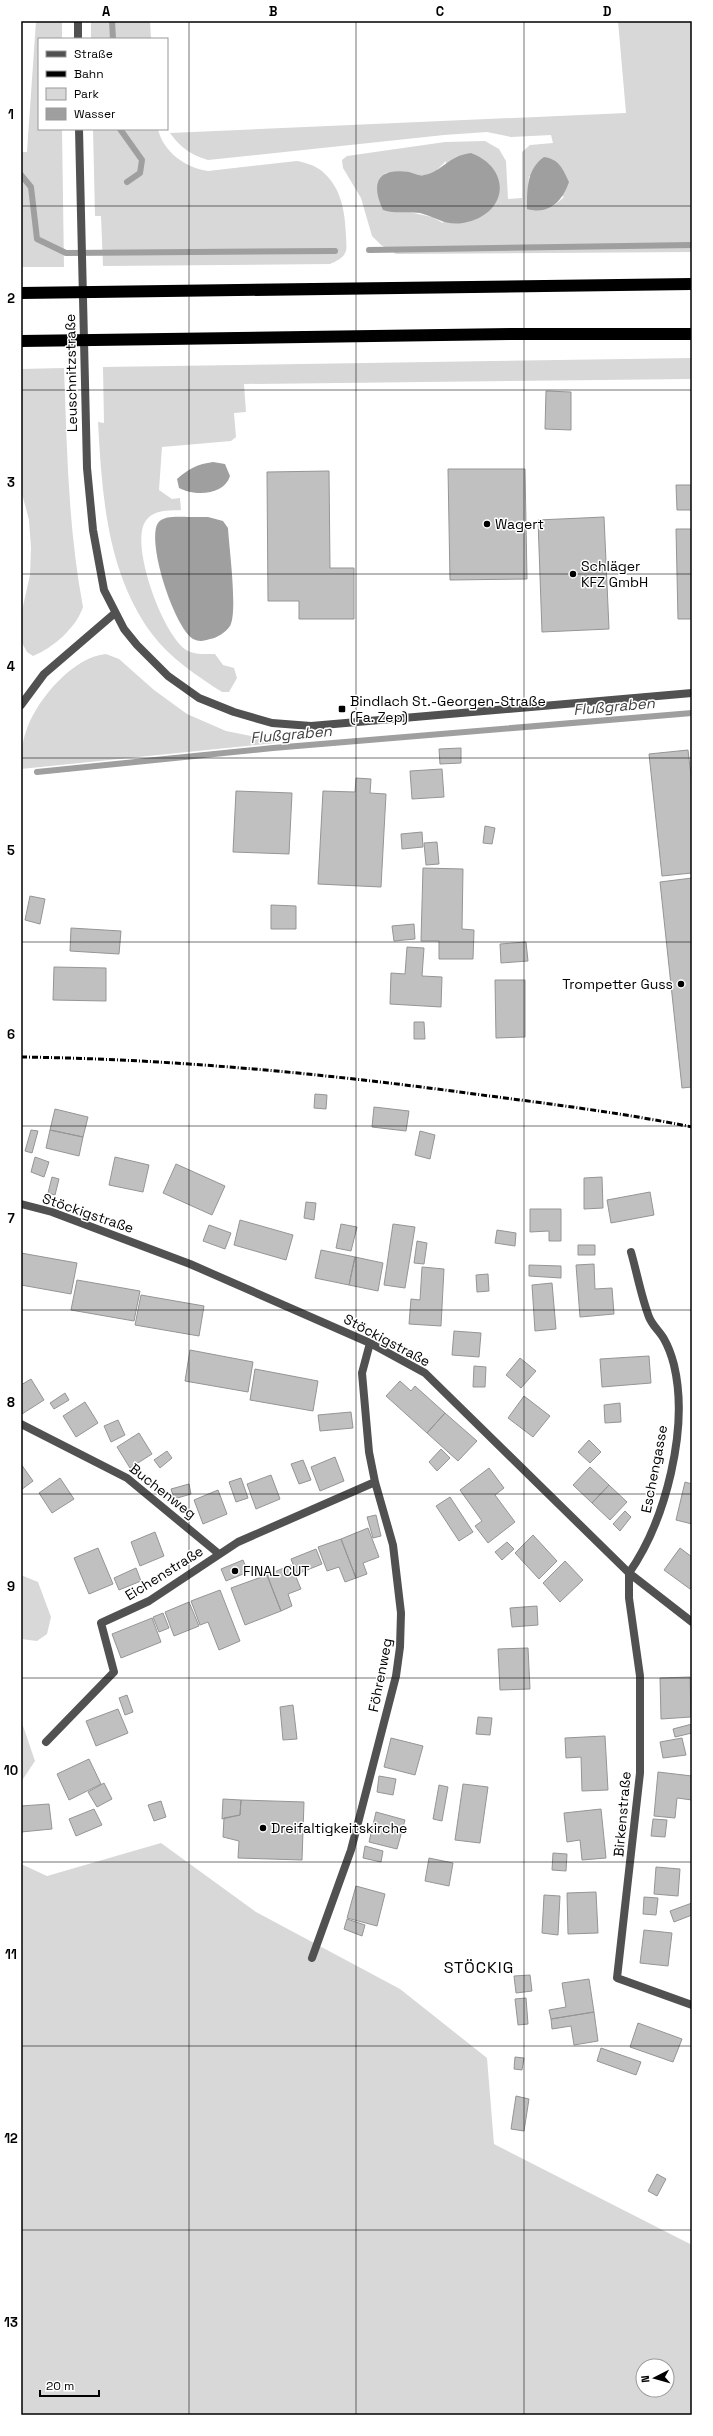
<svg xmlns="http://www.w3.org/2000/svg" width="713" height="2436" font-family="'Space Grotesk',sans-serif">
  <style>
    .green { fill: #d8d8d8; fill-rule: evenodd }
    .water { fill: #9f9f9f }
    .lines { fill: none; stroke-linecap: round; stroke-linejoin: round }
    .stream { stroke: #9f9f9f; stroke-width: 6 }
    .building { fill: #c0c0c0; stroke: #959595 }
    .minor { stroke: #515151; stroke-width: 8 }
    .tertiary { stroke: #515151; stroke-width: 8 }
    .motorway { stroke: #000; stroke-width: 12 }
    .rail { stroke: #000; stroke-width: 3; stroke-dasharray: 6 2 1 2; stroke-linecap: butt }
    .grid { fill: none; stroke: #000; stroke-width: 1; stroke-opacity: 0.55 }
    .poi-dot { fill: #000; stroke: #fff; stroke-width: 1.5 }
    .labels { text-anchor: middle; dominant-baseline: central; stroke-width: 3; stroke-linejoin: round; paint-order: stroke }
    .street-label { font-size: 14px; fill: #000; stroke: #fff }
    .poi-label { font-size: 14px; fill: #000; stroke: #fff; text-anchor: start }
    .water-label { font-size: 15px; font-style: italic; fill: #404040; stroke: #fff }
    .quarter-label { font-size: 16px; letter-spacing: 1px; fill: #000; stroke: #fff }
    .neatline { fill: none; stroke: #000; stroke-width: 1.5 }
    .grid-label { font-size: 13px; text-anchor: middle; font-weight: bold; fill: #000 }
  </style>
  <rect width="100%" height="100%" fill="#fff"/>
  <path class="green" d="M36,21H62V39H39V129H62L64,267H21V152H27Z
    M91,21H150L151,39H91Z
    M618,21H692V252L396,254L381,245L372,236L361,198L343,168L342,160L347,156L445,142L485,141L499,149L506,161L508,199L522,198V152L530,145L553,143L551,135L511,137L487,132L444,135L208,160C191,155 180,147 170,133L626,113ZM446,161L443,223L432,217L409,212L385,173L405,172L423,176L436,171ZM529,176L564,197C552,208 543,213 527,208Z
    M93,129H158C163,152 186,168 208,171L297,161C307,163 318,166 325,174C342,190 345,213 346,236C346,240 347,247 346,251C343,259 336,261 330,264L103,266L101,216H95Z
    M692,358V379L244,384L246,412L234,413L236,437L231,441L162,447L159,490L172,499L180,498L181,510C168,511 153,509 145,522C130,546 164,639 188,651C196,655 206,654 215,654L223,665L234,668L237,678L229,692H222C197,676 170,658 152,634C107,573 102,496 98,422L104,423L103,367Z
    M64,368C67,448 68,528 83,607C76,628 53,648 33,656L27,652L21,641V615L30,575L31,548L29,520L21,490V369Z
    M106,654L119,659L154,690L187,714L226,731L275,741V743L21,769C21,754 22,740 28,726C39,698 73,657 106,654Z
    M21,1575L38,1582L51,1617L47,1634L37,1641L21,1639Z
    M21,1720L35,1761L21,1782Z
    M161,1843L256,1912L400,1989L487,2058L494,2144L692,2245V2415H21V1864L47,1876ZM643,2366H667V2390H643Z"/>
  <path class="water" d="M471,153C513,169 508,215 463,223C446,226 435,217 420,213C407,211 395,214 383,210C370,182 378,168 409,172C414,173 420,177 424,175C444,171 447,156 471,153Z
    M544,157C559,159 563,169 569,182C562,202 549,215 527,209C527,188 527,169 544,157Z
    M213,462L225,464L230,476C224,496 194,496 179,488L177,479C188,469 198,464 213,462Z
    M190,517H208L223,521L228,528C229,547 238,612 230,626C226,632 217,638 210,639C204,641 199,642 193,639C174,627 146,541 158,523C163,515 181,517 190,517Z"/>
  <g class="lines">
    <path class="stream" d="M112,21L113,39
      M120,129L142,160L140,173L127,182
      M21,175L31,187L37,239L66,253L335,251
      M369,250L692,245
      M37,772L273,748L692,713"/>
  </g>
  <path class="building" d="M546,391L571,392V430L545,429Z
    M448,469H525L527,579L450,580Z
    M329,471L330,568H354V619H299V601H268L267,472Z
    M676,485H692V510H677Z
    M604,517L609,629L542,632L538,520Z
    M676,529H692V619H678Z
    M461,748V763L440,764L439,749Z
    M688,750L692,784V873L662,876L649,754Z
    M442,769L444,797L412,799L410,771Z
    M356,778L371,779L370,793L386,794L381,887L318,884L323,791L355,792Z
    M236,791L292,793L289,854L233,852Z
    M485,826L495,828L492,844L483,843Z
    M422,832L423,847L402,849L401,834Z
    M437,842L439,864L426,865L424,843Z
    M423,868L463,869L462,929L474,930L473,959H439V941H421Z
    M692,878V1087L682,1088L660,882Z
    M30,896L45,899L40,924L25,920Z
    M271,905L296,906V929H271Z
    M414,924L415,939L394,941L392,926Z
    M71,928L121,931L119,954L70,951Z
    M526,942L528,961L501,963L500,944Z
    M407,947L424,948L422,976L442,977L441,1007L390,1004L391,973L405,974Z
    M54,967L106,968V1001L53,1000Z
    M495,980H525V1037L496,1038Z
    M414,1022H424L425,1039H414Z
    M315,1094L327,1095L326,1109L314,1108Z
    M374,1107L409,1111L406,1131L372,1127Z
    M55,1109L88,1117L83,1137L50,1130Z
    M31,1130L38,1131L32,1153L25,1151Z
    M50,1130L83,1137L79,1156L46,1148Z
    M420,1131L435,1135L430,1159L415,1155Z
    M35,1157L49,1162L44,1177L31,1172Z
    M115,1157L149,1165L143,1192L109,1185Z
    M176,1164L225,1186L212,1215L163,1193Z
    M52,1177L59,1179L55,1195L48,1193Z
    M602,1177L603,1208L584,1209V1178Z
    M650,1192L654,1215L611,1223L607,1200Z
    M306,1202L316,1203L314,1220L304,1218Z
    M530,1209H561V1241H549V1231L530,1232Z
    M240,1220L293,1235L286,1260L234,1245Z
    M341,1224L357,1227L351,1251L336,1248Z
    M393,1224L415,1227L405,1288L384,1285Z
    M209,1225L231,1233L225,1249L203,1241Z
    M497,1230L516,1233L515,1246L495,1243Z
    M417,1241L427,1243L424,1264L414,1263Z
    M578,1245H595V1255H578Z
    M321,1250L355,1257L349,1285L315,1278Z
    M21,1253L77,1263L71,1294L21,1285Z
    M355,1257L383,1263L378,1291L349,1285Z
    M594,1264L595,1289L612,1288L614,1314L580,1317L576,1265Z
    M529,1265L561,1266V1278L529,1276Z
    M422,1267L444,1269L441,1326L409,1324L411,1299L420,1300Z
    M488,1274L489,1291L477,1292L476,1275Z
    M77,1280L140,1291L134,1321L71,1310Z
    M552,1283L556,1329L535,1331L532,1285Z
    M141,1295L204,1306L199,1336L135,1325Z
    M454,1331L481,1333L479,1357L452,1355Z
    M190,1350L253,1362L248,1392L185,1381Z
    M649,1356L651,1383L602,1387L600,1359Z
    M520,1358L536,1371L521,1388L506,1375Z
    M474,1366L486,1367L485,1387H473Z
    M255,1369L318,1381L313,1411L250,1400Z
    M31,1379L44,1400L22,1414L21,1385Z
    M400,1381L411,1391L415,1386L445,1413L427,1433L386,1396Z
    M65,1393L69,1400L54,1409L50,1403Z
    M524,1396L550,1416L533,1437L508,1418Z
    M85,1402L98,1423L76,1437L63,1416Z
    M620,1403L621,1422L605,1423L604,1405Z
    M351,1412L353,1428L320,1431L318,1415Z
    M445,1413L477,1441L458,1461L427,1433Z
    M118,1420L125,1435L111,1442L104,1426Z
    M139,1433L152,1454L130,1468L117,1447Z
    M589,1440L601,1452L590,1463L578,1452Z
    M441,1449L450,1458L437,1471L429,1462Z
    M167,1451L172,1458L160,1468L154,1460Z
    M335,1457L344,1481L320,1491L311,1467Z
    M303,1460L311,1480L299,1484L291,1464Z
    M21,1464L33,1481L21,1490Z
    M590,1467L609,1485L592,1503L573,1485Z
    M489,1468L504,1488L495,1495L515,1522L488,1543L475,1526L482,1521L460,1490Z
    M271,1475L280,1499L256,1509L247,1484Z
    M60,1478L74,1499L52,1513L39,1493Z
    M241,1478L248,1498L236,1502L229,1482Z
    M685,1482L692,1484V1524L676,1520Z
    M189,1484L191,1494L174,1499L171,1489Z
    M609,1485L627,1502L610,1520L592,1503Z
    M218,1490L227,1514L203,1524L194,1500Z
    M450,1497L473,1532L459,1541L436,1506Z
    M625,1511L631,1517L620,1531L613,1524Z
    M376,1515L381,1536L373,1538L367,1517Z
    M368,1528L379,1557L363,1563L367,1574L356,1578L341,1539Z
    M155,1532L164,1556L140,1566L131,1542Z
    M533,1535L557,1561L539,1579L515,1553Z
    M341,1539L356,1578L345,1582L339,1567L327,1571L318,1547Z
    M507,1542L514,1549L502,1560L495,1552Z
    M98,1548L113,1584L89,1594L74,1558Z
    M680,1548L692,1557V1586L690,1589L664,1570Z
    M316,1549L322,1564L297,1574L291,1559Z
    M243,1560L248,1572L226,1581L221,1569Z
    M565,1561L583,1580L560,1602L543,1583Z
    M291,1565L301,1589L288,1594L292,1606L281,1611L267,1575Z
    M136,1568L141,1581L119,1590L114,1578Z
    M267,1575L281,1611L245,1625L231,1588Z
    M220,1590L240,1641L219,1650L208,1622L200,1625L191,1601Z
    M189,1602L199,1626L174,1636L165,1612Z
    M537,1606L538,1625L512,1627L510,1608Z
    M163,1613L169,1628L159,1632L153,1617Z
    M152,1618L161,1642L121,1658L112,1634Z
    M528,1648L530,1689L500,1690L498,1649Z
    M690,1677L691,1717L661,1719L660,1678Z
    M127,1695L133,1712L125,1715L119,1698Z
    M293,1705L297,1739L283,1740L280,1707Z
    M118,1709L128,1733L96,1746L86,1721Z
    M478,1717L492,1718L490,1735L476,1734Z
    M692,1724V1733L675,1737L673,1729Z
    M605,1736L608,1790L582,1791L581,1757L566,1758L565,1738Z
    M391,1738L423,1746L415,1775L384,1767Z
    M682,1738L686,1755L663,1758L660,1742Z
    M89,1759L101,1784L69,1800L57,1774Z
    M658,1772L692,1776V1800L677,1798L675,1818L654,1816Z
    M379,1776L396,1779L393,1795L377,1792Z
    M104,1783L112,1799L97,1807L88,1792Z
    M463,1784L488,1787L480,1843L455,1840Z
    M439,1785L448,1787L442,1821L433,1819Z
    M223,1799L241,1800L240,1815L222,1819Z
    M241,1800L304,1802L302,1860L238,1858L239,1841L223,1837L224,1818L240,1815Z
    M161,1801L166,1817L154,1821L148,1805Z
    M49,1804L52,1829L21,1832V1806Z
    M94,1809L102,1825L76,1836L69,1819Z
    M601,1809L606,1858L582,1860L580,1840L567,1842L564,1813Z
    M376,1812L405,1820L397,1849L369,1842Z
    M653,1819L667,1820L665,1837L651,1836Z
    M365,1846L383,1851L381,1862L363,1858Z
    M553,1853L567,1854L566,1871L552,1870Z
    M429,1858L453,1863L449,1886L425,1881Z
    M656,1867L680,1869L678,1896L654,1894Z
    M356,1886L385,1894L377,1926L347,1918Z
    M596,1892L598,1933L568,1934L567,1893Z
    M544,1895L560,1896L558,1935L542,1933Z
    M644,1897L658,1898L656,1915L643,1914Z
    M692,1903V1915L674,1922L670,1911Z
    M347,1919L365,1925L362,1936L344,1929Z
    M644,1930L672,1933L668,1966L640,1963Z
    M530,1975L532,1991L516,1993L514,1976Z
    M589,1979L594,2012L551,2019L549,2010L566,2007L562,1983Z
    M526,1998L528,2024L518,2025L515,1999Z
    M594,2012L598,2041L574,2045L571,2026L552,2029L551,2019Z
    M638,2023L682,2039L673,2062L630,2047Z
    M601,2048L641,2062L636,2075L597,2061Z
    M515,2057L524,2058L522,2070L514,2069Z
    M516,2096L529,2099L524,2131L511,2129Z
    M657,2174L666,2179L657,2196L648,2191Z"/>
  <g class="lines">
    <path class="minor" d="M21,1204L52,1212L190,1264L370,1343L425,1373L629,1573L692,1622
      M21,1424L127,1478L219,1554
      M629,1573V1598L640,1676V1773L617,1978L692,2005
      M629,1573C666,1520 689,1428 674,1365C672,1357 668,1346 664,1339C660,1332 652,1325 649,1317C641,1296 637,1273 631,1252
      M46,1742L114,1672L101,1623L149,1601L238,1542L375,1482
      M312,1958L351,1850L396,1676L400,1647L401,1613L393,1545L375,1482L369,1452L362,1373L370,1343"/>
    <path class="tertiary" d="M78,21V39
      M79,129L87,468L93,530L104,590L124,629L137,645L168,676L199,698L234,712L272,723L311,726L692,693
      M21,705L44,674L115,613"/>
    <path class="motorway" d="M21,293L692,284
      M21,341L512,334H692"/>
    <path class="rail" d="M21,1057C171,1059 319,1073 467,1093C542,1103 618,1112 692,1127"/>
  </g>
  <path class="grid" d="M189,21V2415M356,21V2415M524,21V2415M21,206H692M21,390H692M21,574H692M21,758H692M21,942H692M21,1126H692M21,1310H692M21,1494H692M21,1678H692M21,1862H692M21,2046H692M21,2230H692"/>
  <g class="poi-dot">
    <circle cx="487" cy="524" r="4"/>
    <circle cx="573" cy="574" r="4"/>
    <rect x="338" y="705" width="8" height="8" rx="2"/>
    <circle cx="681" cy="984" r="4"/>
    <circle cx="235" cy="1571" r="4"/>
    <circle cx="263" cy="1828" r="4"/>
  </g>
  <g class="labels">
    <g class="street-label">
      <text transform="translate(71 373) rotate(-91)">Leuschnitzstraße</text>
      <text transform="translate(88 1213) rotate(19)">Stöckigstraße</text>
      <text transform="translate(387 1340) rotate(28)">Stöckigstraße</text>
      <text transform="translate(654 1469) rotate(-79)">Eschengasse</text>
      <text transform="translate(163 1491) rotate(38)">Buchenweg</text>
      <text transform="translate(164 1573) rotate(-32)">Eichenstraße</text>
      <text transform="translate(380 1675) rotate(-79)">Föhrenweg</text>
      <text transform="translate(622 1814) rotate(-85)">Birkenstraße</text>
    </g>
    <g class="poi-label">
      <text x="495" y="524">Wagert</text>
      <text x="581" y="566">Schläger<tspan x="581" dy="16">KFZ GmbH</tspan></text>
      <text x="350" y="701">Bindlach St.-Georgen-Straße<tspan x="350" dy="16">(Fa. Zep)</tspan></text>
      <text x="673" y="984" text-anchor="end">Trompetter Guss</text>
      <text x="243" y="1571">FINAL CUT</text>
      <text x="271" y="1828">Dreifaltigkeitskirche</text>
    </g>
    <g class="water-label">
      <text transform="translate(614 706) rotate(-5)">Flußgraben</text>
      <text transform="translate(291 734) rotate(-5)">Flußgraben</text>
    </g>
    <g class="quarter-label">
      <text x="479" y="1967">STÖCKIG</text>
    </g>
  </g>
  <rect width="713" height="2436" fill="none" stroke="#ffffff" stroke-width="44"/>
  <rect x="38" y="38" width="130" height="92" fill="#ffffff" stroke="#999999"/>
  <rect x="46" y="51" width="20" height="6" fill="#515151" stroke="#999999"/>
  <text x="74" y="58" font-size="12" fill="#000000">Straße</text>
  <rect x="46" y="71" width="20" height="6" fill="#000000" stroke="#999999"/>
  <text x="74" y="78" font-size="12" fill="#000000">Bahn</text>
  <rect x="46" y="88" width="20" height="12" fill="#d8d8d8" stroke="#999999"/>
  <text x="74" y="98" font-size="12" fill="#000000">Park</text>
  <rect x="46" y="108" width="20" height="12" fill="#9f9f9f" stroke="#999999"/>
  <text x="74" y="118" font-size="12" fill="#000000">Wasser</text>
  <g transform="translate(655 2378) rotate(264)"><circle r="19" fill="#ffffff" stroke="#999999"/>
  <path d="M0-3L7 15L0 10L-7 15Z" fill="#000000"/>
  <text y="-6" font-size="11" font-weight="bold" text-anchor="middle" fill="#000000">N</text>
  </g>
  <path d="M40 2390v6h59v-6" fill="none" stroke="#000000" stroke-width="2"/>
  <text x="46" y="2390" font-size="12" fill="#000000" stroke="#ffffff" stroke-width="3" paint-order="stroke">20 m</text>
  <rect x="22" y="22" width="669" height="2392" class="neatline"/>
  <g class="grid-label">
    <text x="106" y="16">A</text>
    <text x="273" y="16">B</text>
    <text x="440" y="16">C</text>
    <text x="607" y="16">D</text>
    <text x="11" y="119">1</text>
    <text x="11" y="303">2</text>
    <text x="11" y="487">3</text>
    <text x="11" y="671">4</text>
    <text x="11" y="855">5</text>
    <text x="11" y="1039">6</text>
    <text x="11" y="1223">7</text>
    <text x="11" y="1407">8</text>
    <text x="11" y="1591">9</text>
    <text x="11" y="1775">10</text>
    <text x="11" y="1959">11</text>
    <text x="11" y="2143">12</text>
    <text x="11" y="2327">13</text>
  </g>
</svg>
